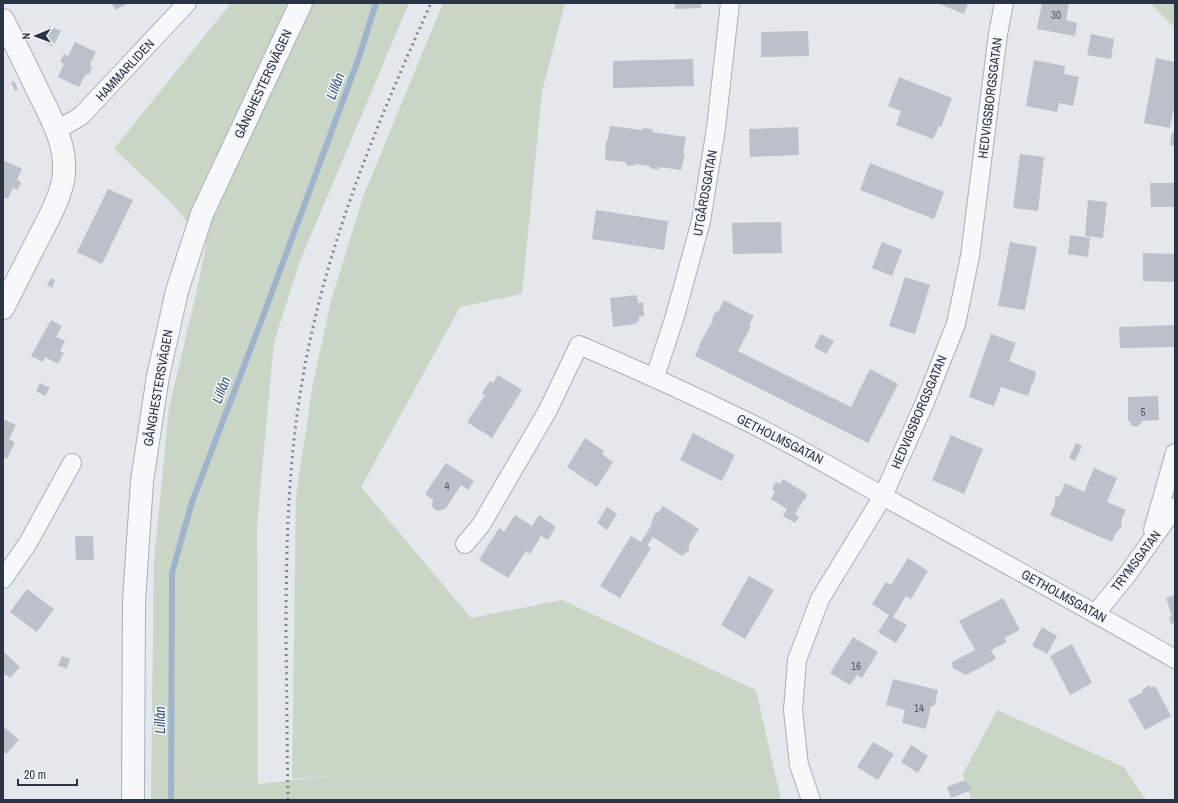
<svg xmlns="http://www.w3.org/2000/svg" width="1178" height="803" font-family="'Archivo Narrow',sans-serif">
  <style>
    .green { fill: #c9d6c5 }
    .lines { fill: none; stroke-linecap: round; stroke-linejoin: round }
    .stream { stroke: #9fb4cc; stroke-width: 6 }
    .building { fill: #bbc0ca }
    .minor-casing { stroke: #a9aeb7; stroke-width: 20 }
    .tertiary-casing { stroke: #a9aeb7; stroke-width: 24 }
    .minor { stroke: #f7f8fa; stroke-width: 18 }
    .tertiary { stroke: #f7f8fa; stroke-width: 22 }
    .rail { stroke: #7d8696; stroke-width: 3; stroke-dasharray: 2 4; stroke-linecap: butt }
    .labels { text-anchor: middle; dominant-baseline: central; stroke-width: 3; stroke-linejoin: round; paint-order: stroke }
    .number-label { font-size: 11px; fill: #4f5766 }
    .street-label { font-size: 13px; fill: #2b3445; stroke: #f4f6f9 }
    .water-label { font-size: 14px; font-style: italic; fill: #34527a; stroke: #f4f6f9 }
  </style>
  <rect width="100%" height="100%" fill="#e4e7ec"/>
  <path class="green" d="M231,3H409L300,261L274,342L257,525L258,784L347,774L292,779L296,496L313,383L331,301L363,197L443,3H565L542,92L522,294L460,307L361,487L471,618L562,600L756,690L781,800H151L154,560L169,408L197,290L206,245L171,202L114,149Z
    M1150,3H1175V27L1172,25Z
    M997,710L1124,767L1146,800H971L963,774Z"/>
  <g class="lines">
    <path class="stream" d="M171,800L172,573L192,502L262,319L358,60L376,3"/>
  </g>
  <path class="building" d="M111,3H128L116,10Z
    M675,3H701V8L675,9Z
    M937,3H968L964,14Z
    M1042,3H1069L1066,20L1077,23L1075,36L1037,29Z
    M50,26L61,31L53,47L43,41L44,39L41,38L43,32L46,34Z
    M808,31L809,56L761,57V32Z
    M1091,34L1114,39L1111,59L1087,55Z
    M75,42L96,52L90,64L92,69L89,74L85,75L79,87L58,77L64,64L60,62L64,54L68,56Z
    M1156,58L1175,62V103L1170,128L1144,123Z
    M693,59L694,86L613,88V61Z
    M1034,60L1065,66L1064,74L1079,77L1073,106L1059,103L1057,112L1026,106Z
    M899,77L952,98L941,127L939,126L933,139L896,125L901,111L888,106Z
    M14,81L18,89L15,91L11,82Z
    M610,126L642,130L643,128L653,129L652,132L686,137L683,153H685L681,170L659,167V170L650,168V166L635,164L634,166L626,165V162L605,160L606,141L607,142Z
    M798,127L799,155L750,157L749,129Z
    M1172,133H1175V146L1170,145Z
    M1020,154L1044,157L1038,211L1013,208Z
    M3,160L22,169L17,180L21,182L18,190L13,188L8,199L3,197Z
    M870,163L944,192L934,219L860,190Z
    M1150,183H1175V207H1151Z
    M108,189L133,200L102,264L77,252Z
    M1088,200L1107,202L1103,238L1085,236Z
    M596,210L668,221L664,250L592,239Z
    M781,222L782,253L733,254L732,223Z
    M1070,235L1090,238L1088,257L1068,254Z
    M882,242L902,250L892,276L872,268Z
    M1010,242L1037,247L1025,310L998,306Z
    M1143,253L1175,254V282L1143,281Z
    M905,277L930,285L915,334L889,326Z
    M51,278L55,280L52,288L47,285Z
    M637,295L638,303L643,302L644,316L639,317V321L635,324L613,327L610,298Z
    M724,300L754,316L749,325L751,326L738,351L851,407L870,369L898,384L868,443L695,356L700,346L699,345L713,320L712,319L716,311L718,312Z
    M51,320L62,326L56,337L65,341L60,351L64,353L58,364L45,357L43,362L31,356Z
    M1175,325V347L1120,348L1119,327Z
    M821,334L834,341L826,354L814,347Z
    M991,334L1016,343L1009,361L1036,372L1034,382L1032,384L1028,396L1001,387L994,406L969,397Z
    M498,375L522,390L492,438L467,422L485,395L482,393L490,381L493,383Z
    M40,383L50,388L45,396L36,391Z
    M1158,396L1159,420L1142,421L1140,425L1136,427L1131,425L1130,421H1128V397Z
    M3,419L16,425L9,439L15,442L7,459L3,457Z
    M693,433L735,455L722,481L680,460Z
    M951,435L983,449L964,494L932,480Z
    M585,438L604,451L602,454L613,462L597,487L567,467Z
    M1076,443L1082,446L1075,461L1069,458Z
    M446,463L474,481L468,490L461,485L446,508L440,511L435,510L432,506L433,500L425,494Z
    M1094,468L1117,478L1107,502L1126,510L1121,521L1122,527L1117,531L1112,542L1050,515L1055,504V498L1060,495L1065,483L1084,492Z
    M783,479L807,494L806,499L803,501L795,514L799,517L795,523L783,516L787,509L771,499L775,492L772,489L776,482L780,484Z
    M663,506L699,529L689,544V550L682,556L653,537L647,546L651,548L620,598L600,586L631,536L641,542L652,524L651,523L656,512L658,513Z
    M607,507L617,514L607,530L597,523Z
    M515,515L532,526L539,515L556,527L548,540L541,536L530,554L526,551L508,578L479,560L499,528L504,532Z
    M75,536H93L94,560H76Z
    M908,558L928,571L911,599L906,596L893,617L907,625L896,643L878,632L889,615L872,604L886,582L891,585Z
    M749,576L774,590L745,639L721,625Z
    M27,589L54,609L37,632L10,612Z
    M1175,595V623L1171,624L1169,617L1172,616L1166,598Z
    M1003,598L1020,630L1004,638L1007,642L991,650L996,659L966,675L953,668L952,662L975,650L959,621Z
    M1042,627L1057,636L1047,654L1032,646Z
    M853,637L878,652L862,678L857,675L850,685L830,673Z
    M1072,644L1092,683L1070,695L1050,656Z
    M3,651L20,667L10,678L5,674L3,676Z
    M62,656L70,659L67,668L58,666Z
    M893,679L938,690L935,705L933,706H931L926,729L902,723L905,710L886,705Z
    M1150,685L1151,688L1155,686L1171,716L1145,730L1128,700L1143,692L1142,690Z
    M3,726L19,740L6,754L3,751Z
    M873,742L894,754L878,780L857,767Z
    M911,745L928,756L918,773L901,762Z
    M965,780L972,790L951,798L947,787Z"/>
  <g class="lines">
    <defs>
      <path id="minor" d="M57,130L81,116L187,3
        M655,377L675,316L701,221L716,128L730,3
        M1153,530L1175,453
        M465,544L481,525L548,410L579,345C638,370 695,396 752,424C801,449 849,477 897,504C990,555 1083,606 1175,659
        M3,579L28,543L72,463
        M1096,613L1127,575L1175,507
        M811,800L799,765L793,710L797,660L820,599L883,496L925,402L956,324L970,256L998,34L1004,3"/>
      <path id="tertiary" d="M3,20C15,43 26,66 37,89C51,118 69,147 63,181C59,200 48,220 39,237C27,261 15,284 3,308
        M133,800L134,601L142,481L158,376L177,291L202,214L301,3"/>
    </defs>
    <use href="#minor" class="minor-casing"/>
    <use href="#tertiary" class="tertiary-casing"/>
    <use href="#minor" class="minor"/>
    <use href="#tertiary" class="tertiary"/>
    <path class="rail" d="M288,800C287,748 287,696 286,643C286,561 287,483 299,401C320,259 373,132 431,3"/>
  </g>
  <g class="labels">
    <g class="number-label">
      <text x="1056" y="15">30</text>
      <text x="1143" y="412">5</text>
      <text x="447" y="486">4</text>
      <text x="856" y="666">16</text>
      <text x="919" y="708">14</text>
    </g>
    <g class="street-label">
      <text transform="translate(125 70) rotate(-47)">HAMMARLIDEN</text>
      <text transform="translate(263 84) rotate(-65)">GÅNGHESTERSVÄGEN</text>
      <text transform="translate(990 98) rotate(-83)">HEDVIGSBORGSGATAN</text>
      <text transform="translate(705 193) rotate(-80)">UTGÅRDSGATAN</text>
      <text transform="translate(158 388) rotate(-80)">GÅNGHESTERSVÄGEN</text>
      <text transform="translate(919 412) rotate(-67)">HEDVIGSBORGSGATAN</text>
      <text transform="translate(780 439) rotate(27)">GETHOLMSGATAN</text>
      <text transform="translate(1136 561) rotate(-53)">TRYMSGATAN</text>
      <text transform="translate(1064 596) rotate(29)">GETHOLMSGATAN</text>
    </g>
    <g class="water-label">
      <text transform="translate(335 86) rotate(-69)">Lillån</text>
      <text transform="translate(221 390) rotate(-69)">Lillån</text>
      <text transform="translate(160 720) rotate(-90)">Lillån</text>
    </g>
  </g>
  <rect width="1178" height="803" fill="none" stroke="#2b3445" stroke-width="8"/>
  <g transform="translate(36 36) rotate(269)" stroke="#f4f6f9" stroke-width="3" paint-order="stroke">
  <path d="M0-3L7 15L0 10L-7 15Z" fill="#2b3445"/>
  <text y="-6" font-size="11" font-weight="bold" text-anchor="middle" fill="#2b3445">N</text>
  </g>
  <path d="M18 779v6h59v-6" fill="none" stroke="#2b3445" stroke-width="2"/>
  <text x="24" y="779" font-size="12" fill="#2b3445" stroke="#f4f6f9" stroke-width="3" paint-order="stroke">20 m</text>
</svg>
